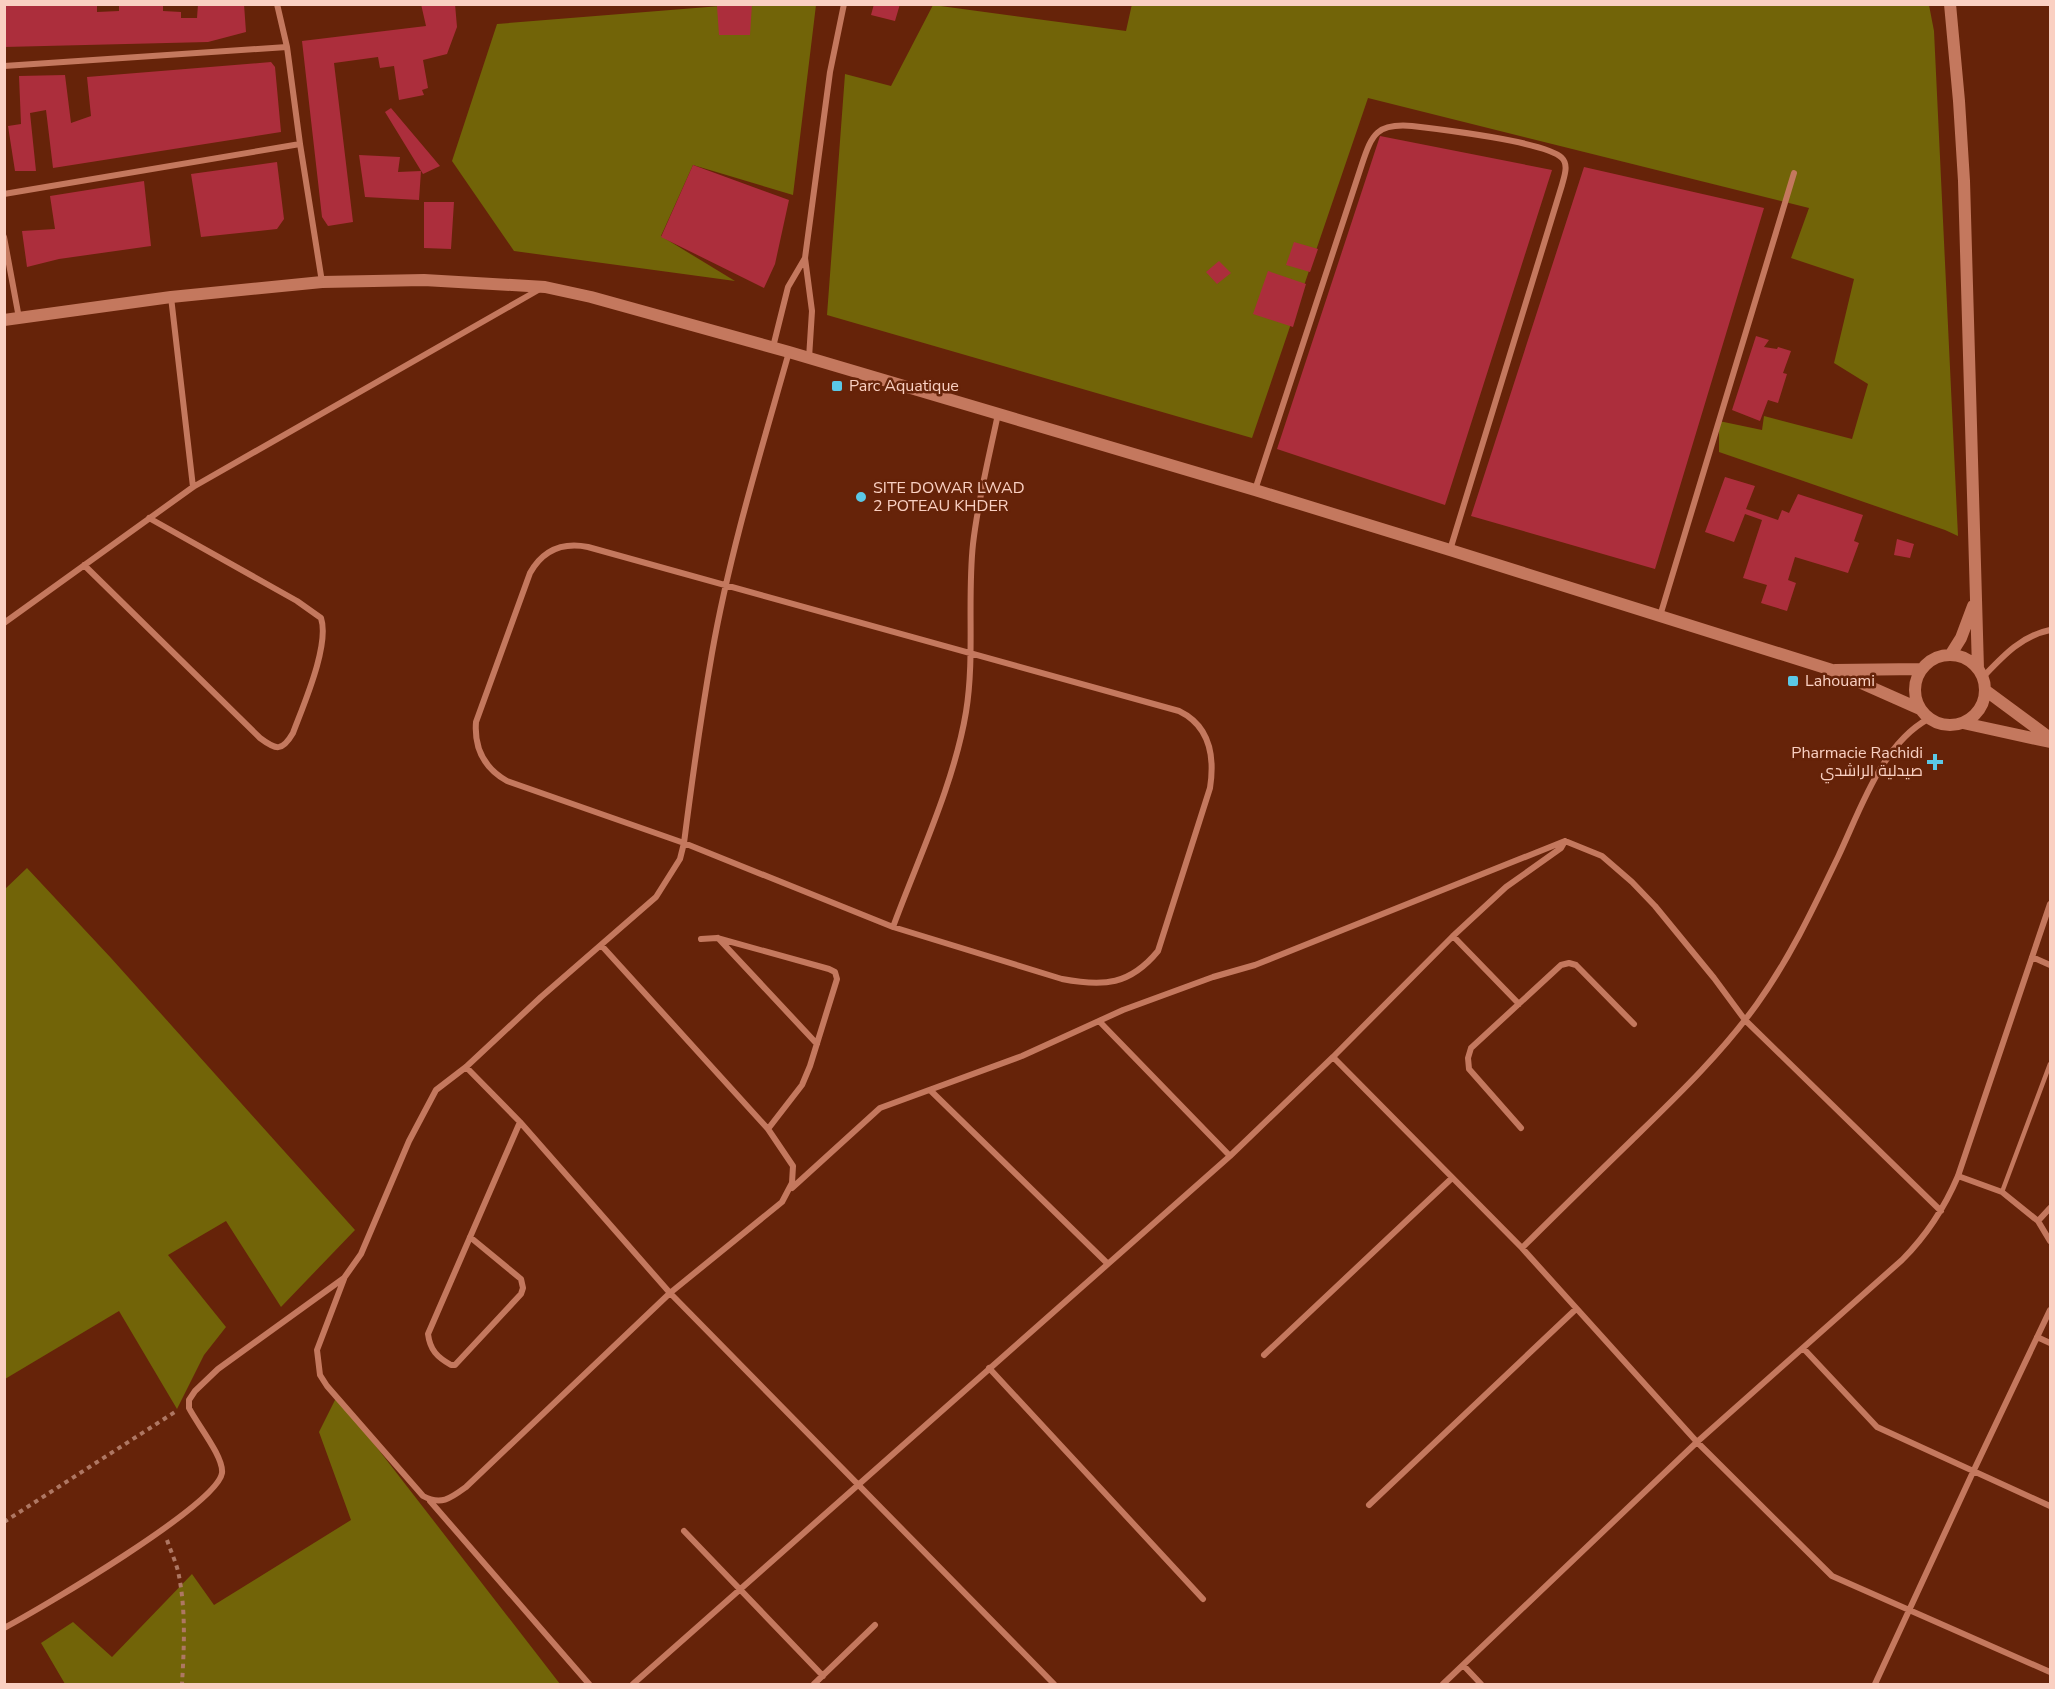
<svg xmlns="http://www.w3.org/2000/svg" width="2055" height="1689" font-family="'Nunito Sans',Cairo,sans-serif">
  <style>
    .green { fill: #726408 }
    .building { fill: #ac2e3c }
    .lines { fill: none; stroke-linecap: round; stroke-linejoin: round }
    .path { stroke: #ae7763; stroke-width: 4; stroke-dasharray: 4.5 4.5; stroke-linecap: butt }
    .lane { stroke: #c4785e; stroke-width: 4.5 }
    .street { stroke: #c4785e; stroke-width: 6 }
    .secondary { stroke: #c4785e; stroke-width: 12 }
    .poi-dot { fill: #5bc8e6; stroke: #662309; stroke-width: 2 }
    .labels { text-anchor: middle; dominant-baseline: central; stroke-width: 5; stroke-linejoin: round; paint-order: stroke }
    .poi-label { font-size: 16px; fill: #fad0c2; stroke: #662309; text-anchor: start }
  </style>
  <rect width="100%" height="100%" fill="#662309"/>
  <path class="green" d="M1132,4L1929,5L1934,31L1958,536L1945,530L1719,452V421L1762,430L1764,416L1852,439L1868,384L1834,363L1854,279L1791,258L1809,208L1368,98L1252,438L827,315L845,74L891,86L933,5L1126,31Z
    M733,5H816L793,195L693,165L661,236L735,281L514,251L452,161L497,24Z
    M27,868L111,958L355,1230L281,1307L226,1221L168,1255L226,1327L204,1355L177,1409L119,1311L5,1379L4,890Z
    M337,1396L560,1684H65L41,1643L73,1622L112,1657L192,1574L214,1605L351,1520L319,1432Z"/>
  <path class="building" d="M4,4H97V12L119,11V5H163V11L181,12V18H197L198,4H244L246,32L208,42L4,47Z
    M421,4H455L457,27L447,54L423,60L428,88L422,90L424,95L399,100L394,66L380,68L378,57L334,63L353,222L328,226L322,217L302,41L426,26Z
    M733,4H752L750,35H719L717,6Z
    M874,4H900L895,21L871,15Z
    M271,62L275,67L281,132L53,168L46,110L30,113L36,171H15L8,126L21,124L19,76L65,75L71,123L91,116L87,77Z
    M391,108L440,166L423,174L385,112Z
    M1380,136L1552,170L1445,505L1277,449Z
    M359,155L400,157L398,172L421,171L419,200L365,197Z
    M277,162L284,219L277,229L201,237L191,174Z
    M693,165L789,200L775,264L764,288L661,237Z
    M1584,167L1764,208L1655,569L1471,516Z
    M144,181L151,246L59,259L27,267L22,231L55,229L50,196Z
    M424,202H454L451,249L424,248Z
    M1294,242L1318,249L1310,272L1286,265Z
    M1219,261L1231,273L1217,284L1206,272Z
    M1268,271L1306,284L1293,327L1253,314Z
    M1756,336L1769,340L1764,347L1777,349L1778,347L1791,351L1783,373L1787,374L1778,403L1768,400L1760,421L1732,410Z
    M1725,477L1755,486L1746,509L1778,520L1782,510L1789,513L1798,494L1863,515L1854,541L1859,543L1848,573L1795,557L1788,580L1796,583L1787,611L1761,603L1767,585L1743,578L1762,520L1745,514L1734,542L1705,532Z
    M1897,539L1914,544L1910,558L1894,555Z"/>
  <g class="lines">
    <path class="path" d="M4,1522L178,1410
      M167,1540C171,1552 177,1564 179,1576C186,1612 184,1649 182,1684"/>
    <path class="lane" d="M2002,1192L2050,1064"/>
    <path class="street" d="M277,4L287,47L300,144
      M4,66L287,47
      M4,194L300,144L322,282
      M4,237L19,318
      M171,297L193,487
      M773,347L788,287L805,258
      M809,358L812,311L805,258L830,72L844,4
      M1255,490L1362,164C1372,134 1377,123 1412,126C1438,129 1547,142 1562,158C1569,165 1564,177 1562,185L1450,550
      M84,565L260,738C276,750 282,752 293,733C303,706 330,645 321,618L297,601L149,518
      M1660,616L1794,173
      M4,623L193,487L540,289
      M1983,677C2003,656 2021,636 2050,630
      M893,927L1062,979C1104,987 1130,985 1158,951L1210,788C1215,756 1210,726 1179,711C981,657 784,603 588,547C563,542 543,550 530,573L476,722C474,748 484,768 507,781L684,843L893,927C918,859 954,784 966,712C975,657 967,600 973,544C978,500 989,457 998,414
      M1453,936L1519,1004
      M718,938L817,1044
      M701,939L717,938L829,969L835,972L837,979L810,1066L802,1085L768,1129
      M2032,957L2050,965
      M1099,1021L1230,1156
      M1333,1057L1522,1248L1697,1442L1832,1576L2050,1672
      M466,1067L520,1122L670,1293L1054,1684
      M931,1091L1107,1263
      M1521,1128L1469,1069L1468,1058L1471,1048L1561,965L1569,963L1576,965L1634,1024
      M1958,1176L2002,1192L2038,1221
      M792,1188L880,1108L1022,1056L1123,1010L1213,977L1255,965L1565,841
      M2050,1208L2038,1221L2050,1241
      M470,1237L521,1279L523,1288L521,1294L455,1365H451C437,1357 430,1350 428,1334L520,1122
      M1522,1248C1558,1212 1595,1176 1632,1140C1676,1097 1721,1054 1757,1004C1790,958 1814,907 1838,857C1860,811 1881,745 1928,719
      M344,1279L317,1350L320,1375L327,1386L423,1496C441,1506 451,1498 466,1487L670,1293L782,1202L792,1183L793,1166L768,1129L601,945
      M2037,1337L2050,1343
      M1803,1348L1877,1427L2050,1506
      M1264,1355L1452,1178
      M989,1368L1203,1599
      M430,1501L589,1684
      M1369,1505L1576,1309
      M684,1531L823,1676
      M4,1628C40,1609 217,1505 222,1473C224,1457 197,1424 189,1408V1400L195,1391L218,1369L344,1278L361,1254L409,1141L436,1090L466,1067L541,997L656,897L680,859L684,843C692,780 701,716 712,653C730,551 761,451 789,352
      M1463,1665L1481,1684
      M633,1684L1230,1156L1333,1057L1453,936L1506,887L1561,848L1565,841L1602,856L1632,882L1655,906L1714,978L1745,1020L1941,1211
      M814,1684L875,1625
      M1443,1684L1697,1442L1902,1260C1927,1235 1944,1209 1958,1176L2050,904
      M1875,1684L1973,1472L2050,1310"/>
    <path class="secondary" d="M1950,4L1959,101L1964,181L1978,669
      M4,320L171,297L322,282L424,280L545,287L591,297L789,352L1255,490L1450,550L1832,670L1920,709
      M1951,654L1961,638L1973,606
      M1915 690a35 35 0 1 1 70 0a35 35 0 1 1-70 0Z
      M1835,670L1921,669
      M1985,690L2050,738
      M1963,723L2050,742"/>
  </g>
  <g class="poi-dot">
    <rect x="831" y="380" width="12" height="12" rx="3"/>
    <circle cx="861" cy="497" r="6"/>
    <rect x="1787" y="675" width="12" height="12" rx="3"/>
    <path d="M1932 753h6v6h6v6h-6v6h-6v-6h-6v-6h6z"/>
  </g>
  <g class="labels">
    <g class="poi-label">
      <text x="849" y="386">Parc Aquatique</text>
      <text x="873" y="488">SITE DOWAR LWAD<tspan x="873" dy="18">2 POTEAU KHDER</tspan></text>
      <text x="1805" y="681">Lahouami</text>
      <text x="1923" y="753" text-anchor="end">Pharmacie Rachidi<tspan x="1923" dy="18">صيدلية الراشدي</tspan></text>
    </g>
  </g>
  <rect width="2055" height="1689" fill="none" stroke="#fad0c2" stroke-width="12"/>
</svg>
